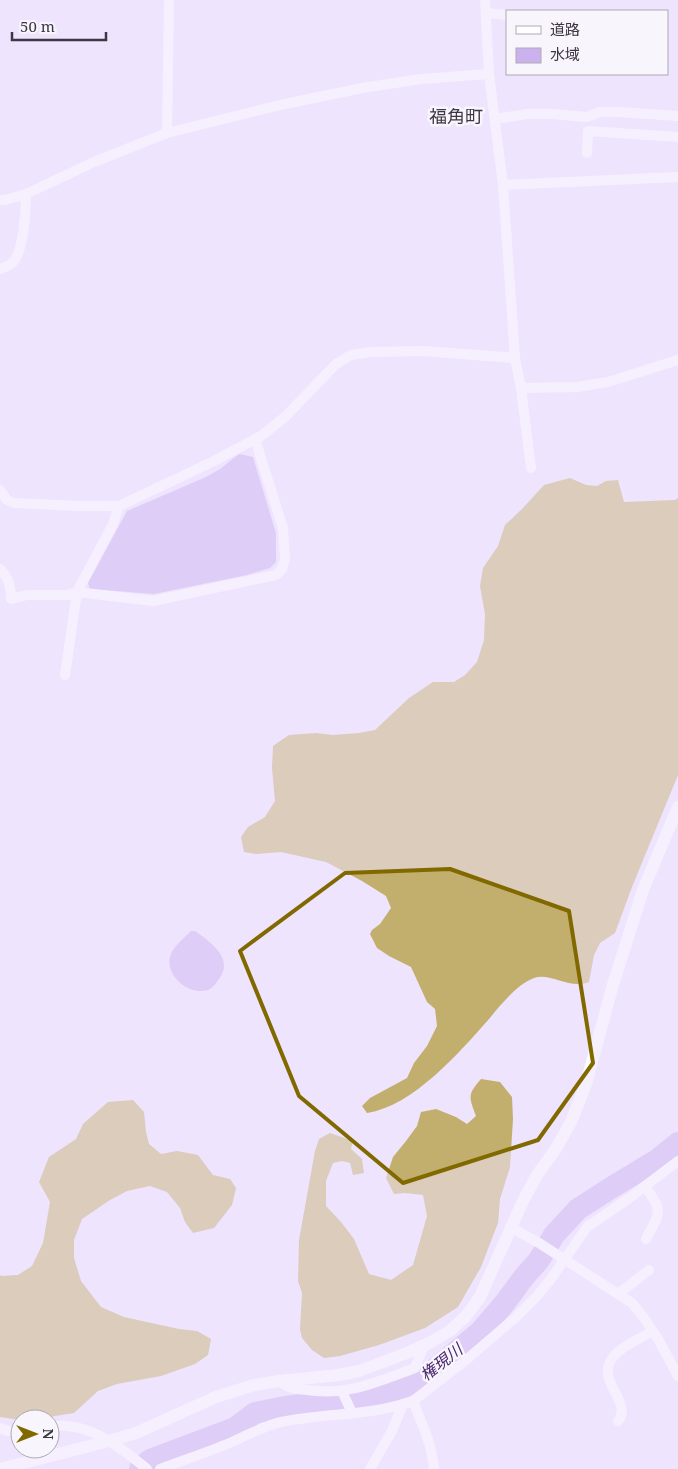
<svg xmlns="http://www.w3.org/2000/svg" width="678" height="1469" font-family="'Noto Serif','Noto Sans JP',serif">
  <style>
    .forest { fill: #c3af6d }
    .water { fill: #cbb2ee }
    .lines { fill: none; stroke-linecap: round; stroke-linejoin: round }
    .river { stroke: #cbb2ee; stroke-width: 22 }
    .minor { stroke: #fff; stroke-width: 10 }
    .tertiary { stroke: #fff; stroke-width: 12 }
    .marked { fill: none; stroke: #816900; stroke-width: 4; stroke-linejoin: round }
    .labels { text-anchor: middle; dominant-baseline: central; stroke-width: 5; stroke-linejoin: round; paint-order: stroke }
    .water-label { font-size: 16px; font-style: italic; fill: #49266c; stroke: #f8f6fc }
    .quarter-label { font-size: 18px; fill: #3c3743; stroke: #f8f6fc }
  </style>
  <rect width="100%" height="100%" fill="#eee4fe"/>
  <path class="forest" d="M570,478L586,485L597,486L606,481L618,480L624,502L675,500L678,498V775L632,887L615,933L600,943L594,955L589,982C570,990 550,972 534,978C517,984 500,1006 489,1019C459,1053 413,1106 367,1113L362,1106L370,1098L407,1078L414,1063L427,1046L437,1026L435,1009L427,1002L411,967L389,956L377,948L370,934L372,930L380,924L391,908L386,896L362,881L326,862L281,852L256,854L244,852L241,837L248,827L265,817L275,801L272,768L273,746L289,735L316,733L333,735L359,733L375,730L409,698L433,682H454L465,675L477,662L484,640L485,614L480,586L483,568L498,546L505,525L523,508L544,485Z
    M481,1079L500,1082L512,1097L513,1119L510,1167L500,1199L498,1223L481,1267L458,1307L425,1328L379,1345L340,1356L324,1358L312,1350L302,1338L300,1329L302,1293L298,1281L299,1240L315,1151L319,1139L330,1133L353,1141L351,1149L362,1159L364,1173L353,1175L350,1163L342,1161L333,1163L326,1181V1206L341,1222L354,1239L369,1274L391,1280L413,1265L427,1216L423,1195L405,1193L394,1194L386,1178L393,1157L406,1141L417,1126L421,1112L436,1109L456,1117L467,1124L476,1116C469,1097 467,1095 481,1079Z
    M133,1100L144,1112L146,1132L149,1144L161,1154L177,1151L198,1155L213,1175L230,1179L236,1188L232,1205L214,1228L193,1233L185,1222L180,1208L167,1192L150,1186L127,1191L110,1200L82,1219L74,1240V1258L81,1281L101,1307L124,1317L179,1329L197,1331L211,1339L208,1355L195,1364L161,1376L117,1384L98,1391L74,1413L36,1419L20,1420L0,1417V1275L2,1276L18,1275L32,1266L43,1243L50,1202L39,1182L49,1157L76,1139L83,1124L108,1102Z"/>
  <path class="water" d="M239,454L253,457L276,533V562L270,568L247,575L154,594L90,589L88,583L127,511L206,477L220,469Z
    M191,931H195C209,941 235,958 219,979C216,983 213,988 208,990C188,996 163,974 171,954C174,946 185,937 191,931Z"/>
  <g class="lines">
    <path class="river" d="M140,1469L150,1460L235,1428L255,1413L280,1408L307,1404L339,1405L361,1401L415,1383L429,1374L480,1332L504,1304L524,1277L539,1260L554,1235L578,1209L614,1186L657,1160L678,1143"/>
    <path class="minor" d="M485,0L489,74L503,185L515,358L521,388L531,468
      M486,13L507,15
      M495,119L527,114H552L587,117L600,112H618L678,116
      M167,133L169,0
      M587,153L588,131L678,137
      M503,185L678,177
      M0,200H5L26,194L94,162L167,133L280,105L362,88L421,79L489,74
      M0,269C3,268 8,266 11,264C24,254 26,209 26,194
      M521,388L577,387L608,382L678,360
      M0,490L7,500L14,503L79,506H119L212,462L261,436L285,417L336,364L351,355L371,352L424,351L515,358
      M0,569C9,577 11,587 11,599L27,595H68L77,592L153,601L276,575L282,569L285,559L283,528L255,439
      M65,675L77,592L113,524L119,506
      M645,1187C664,1211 660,1213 646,1239
      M510,1227L539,1243L632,1303L644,1318L658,1339L678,1376
      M618,1294L649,1270
      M279,1381C290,1389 294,1389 307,1390C349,1396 377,1382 415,1368L424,1345
      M342,1391L352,1413
      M413,1401C422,1424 432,1444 434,1469
      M618,1421C635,1400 587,1378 619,1351C629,1343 642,1337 653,1331
      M50,1427C55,1427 60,1425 65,1426C96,1427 125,1451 147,1469
      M0,1428L7,1431L20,1430
      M160,1469C184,1460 208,1452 232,1442C248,1435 263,1426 281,1422C324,1413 371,1416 413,1401L466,1360L515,1318L537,1296L551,1279L587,1227L628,1199L678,1161
      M370,1469L392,1431L403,1404"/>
    <path class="tertiary" d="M0,1469L109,1441L136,1433L216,1397L254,1385L279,1381L339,1375L359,1371L407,1353L433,1341L451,1330L466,1316L480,1297L523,1201L537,1175L555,1150L571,1122L586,1084L612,988L643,890L678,807"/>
  </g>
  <path d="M0 0H678V1469H0ZM450,869L569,911L593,1063L538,1140L403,1183L299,1096L240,951L345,873Z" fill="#eee4fe" fill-opacity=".55" fill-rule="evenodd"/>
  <path class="marked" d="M450,869L569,911L593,1063L538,1140L403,1183L299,1096L240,951L345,873Z"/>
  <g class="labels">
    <g class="water-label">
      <text transform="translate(441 1362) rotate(-38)">権現川</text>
    </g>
    <g class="quarter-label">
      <text x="456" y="116">福角町</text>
    </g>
  </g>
  <rect x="506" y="10" width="162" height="65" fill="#f8f6fc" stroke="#adaab2"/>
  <rect x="516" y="26" width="25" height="8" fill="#ffffff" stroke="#adaab2"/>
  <text x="550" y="35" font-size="15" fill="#3c3743">道路</text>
  <rect x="516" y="48" width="25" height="15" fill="#cbb2ee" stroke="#adaab2"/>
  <text x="550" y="60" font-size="15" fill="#3c3743">水域</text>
  <g transform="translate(35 1434) rotate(90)"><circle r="24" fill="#f8f6fc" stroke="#adaab2"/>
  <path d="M0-4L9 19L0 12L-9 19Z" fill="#816900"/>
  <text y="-8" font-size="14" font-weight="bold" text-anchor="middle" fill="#3c3743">N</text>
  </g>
  <path d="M12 32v8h94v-8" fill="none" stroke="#3c3743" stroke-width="2.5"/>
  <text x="20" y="32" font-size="15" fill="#3c3743" stroke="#f8f6fc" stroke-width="4" paint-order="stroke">50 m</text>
</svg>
